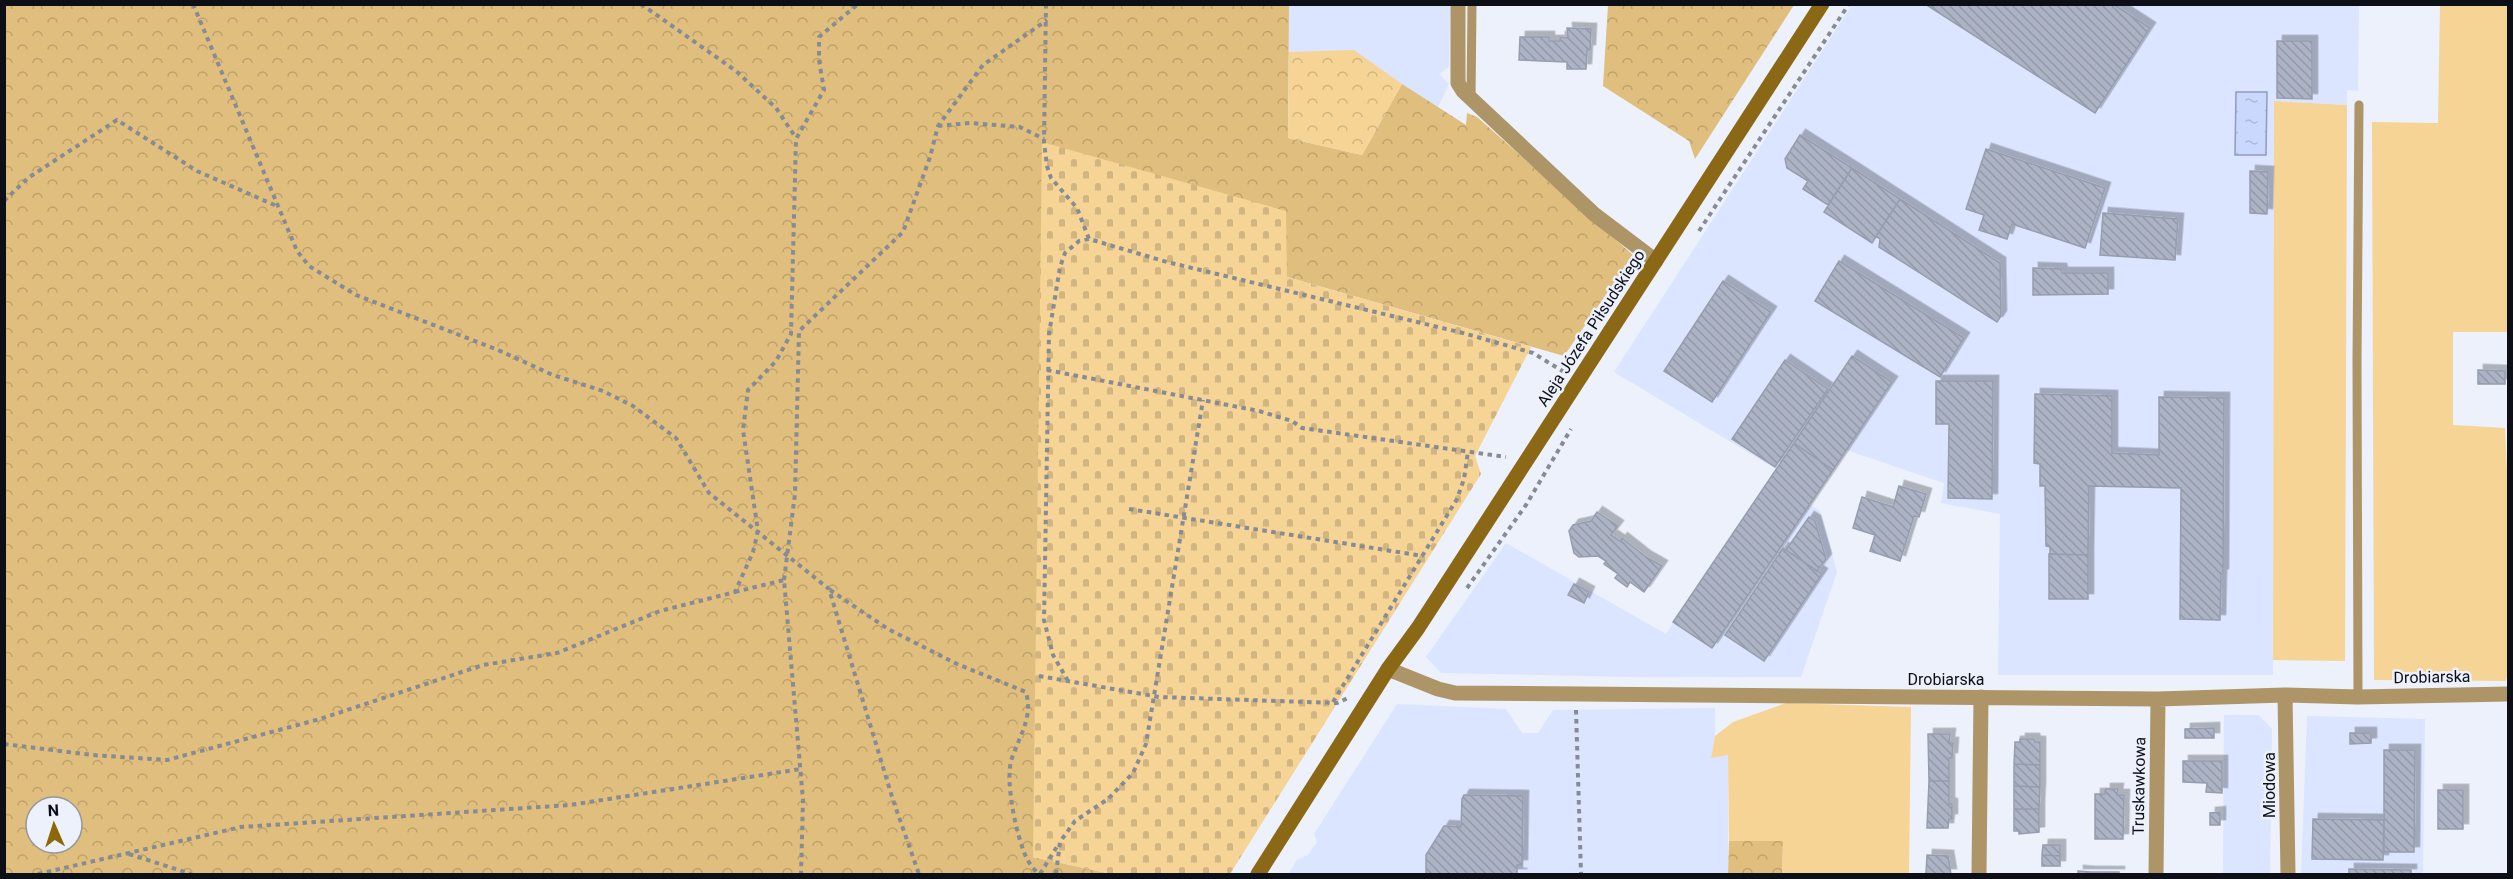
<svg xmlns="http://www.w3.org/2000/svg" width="2513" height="879" font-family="Roboto,sans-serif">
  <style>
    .built { fill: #dbe5ff }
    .grass { fill: #f5d495 }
    .forest { fill: url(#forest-crowns); fill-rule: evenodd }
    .cemetery { fill: url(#cemetery-stones) }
    .park { fill: url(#park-crowns) }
    .water { fill: url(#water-ripples); stroke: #919cb8; stroke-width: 1.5 }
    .building { fill: url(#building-back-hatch); stroke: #969daf; stroke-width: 1.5; filter: url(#shadow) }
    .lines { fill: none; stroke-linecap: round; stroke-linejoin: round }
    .path { stroke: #878b94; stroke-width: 4; stroke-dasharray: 4.5 4.5; stroke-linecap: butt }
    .lane { stroke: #ad9567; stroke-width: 9 }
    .street { stroke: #ad9567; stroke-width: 15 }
    .secondary { stroke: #8b6815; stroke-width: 15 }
    .labels { text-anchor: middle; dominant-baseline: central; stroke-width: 5; stroke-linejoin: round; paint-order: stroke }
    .street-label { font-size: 16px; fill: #0d0f16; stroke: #ecf1fc }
  </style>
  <defs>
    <pattern id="forest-crowns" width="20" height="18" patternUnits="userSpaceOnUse" patternTransform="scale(1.5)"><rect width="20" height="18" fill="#e0be7d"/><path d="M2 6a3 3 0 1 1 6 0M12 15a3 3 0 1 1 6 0" fill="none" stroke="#bfa26b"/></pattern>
    <pattern id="cemetery-stones" width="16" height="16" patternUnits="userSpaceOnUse" patternTransform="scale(1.5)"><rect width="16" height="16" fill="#f5d495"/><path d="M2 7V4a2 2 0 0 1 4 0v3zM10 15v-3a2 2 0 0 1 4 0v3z" fill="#d1b580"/></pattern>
    <pattern id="park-crowns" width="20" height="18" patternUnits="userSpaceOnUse" patternTransform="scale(1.5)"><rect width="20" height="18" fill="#f5d495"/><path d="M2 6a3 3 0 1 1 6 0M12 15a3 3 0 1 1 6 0" fill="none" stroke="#d1b580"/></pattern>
    <pattern id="water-ripples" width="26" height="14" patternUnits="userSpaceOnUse" patternTransform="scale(1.5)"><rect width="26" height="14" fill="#cad8fe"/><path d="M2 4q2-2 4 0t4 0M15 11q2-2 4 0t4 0" fill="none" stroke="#acb8d9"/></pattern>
    <pattern id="building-back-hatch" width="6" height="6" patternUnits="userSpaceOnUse" patternTransform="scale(1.5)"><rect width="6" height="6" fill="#acb3c5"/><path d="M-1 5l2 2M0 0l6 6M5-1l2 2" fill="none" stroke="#9399a8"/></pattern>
    <filter id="shadow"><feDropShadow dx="5.5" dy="-5.5" stdDeviation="0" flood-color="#0004"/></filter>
  </defs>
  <rect width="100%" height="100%" fill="#ecf1fc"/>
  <path class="built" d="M1289,5H1450L1449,67L1439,74L1449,84L1438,107L1466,126L1288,138Z
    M1852,5H2359L2358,91L2347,90V105L2274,101L2273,675H1998L2000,514L1941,503L1944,483L1846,450L1809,504L1820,511L1837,572L1801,677H1637L1441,673L1426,657L1506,543L1666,634L1776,469L1614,372Z
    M1397,704L1506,709L1522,733H1538L1553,710L1715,708V736L1711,757L1728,755V874H1288L1297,860L1308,855L1317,842L1314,834Z
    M2224,715H2259L2272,729L2270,874H2223Z
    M2307,716L2425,719L2423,874H2301Z"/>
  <path class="grass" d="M2440,5H2508V332H2453V425L2505,428L2508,492V672L2506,681L2374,680L2372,122L2438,123Z
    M2274,101L2347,105L2345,661L2273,660Z
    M1786,703L1911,707L1909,874H1782L1783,841H1729L1728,755L1711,758L1715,736L1733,722Z"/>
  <path class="forest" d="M5,5H1289L1288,138L1362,155L1402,84L1466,125L1467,113L1477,117L1633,255L1564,356L1287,277L1033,857L1112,874H5ZM36,807H72V843H36Z
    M1608,5V4L1794,5L1695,159L1689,141L1603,86Z
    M1729,841H1783L1782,874H1728Z"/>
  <path class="cemetery" d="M1042,142L1286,211L1287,277L1531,347L1475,456L1481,474L1230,874H1112L1033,857Z"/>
  <path class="park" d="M1354,50L1402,84L1362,155L1288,138L1289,52Z"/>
  <path class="water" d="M2236,92H2267L2266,155H2235Z"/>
  <path class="building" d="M1925,4H2113L2150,28L2095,113Z
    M1567,28L1591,29L1590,50H1587L1586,69H1567V62L1519,60L1520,37H1549V41H1560V37L1568,38Z
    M2277,41H2312V99L2277,98Z
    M1800,135L1852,168L1828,205L1803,189L1808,181L1787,168L1785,159Z
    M1986,149L2105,188L2085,248L2012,224L2007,239L1979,230L1984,215L1966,209Z
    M1852,168L1900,199L1872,243L1824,212Z
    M2250,171L2268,172L2267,214L2250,213Z
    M1900,199L2000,263L2001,316L1997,322L1879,247L1880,239L1876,236Z
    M2103,213L2178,219L2175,260L2100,255Z
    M1839,261L1964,338L1940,377L1815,301Z
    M2033,268L2061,269L2062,273H2108V294L2033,295Z
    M1723,281L1771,312L1712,402L1664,371Z
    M1852,356L1892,382L1833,470L1794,443Z
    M1785,360L1828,389L1775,467L1732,439Z
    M2478,370L2505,371V384H2478Z
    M1936,381H1993L1992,499L1948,498L1949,424H1936Z
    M2035,394L2112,396V453L2159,455V397L2224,398L2223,574L2221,575L2220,620L2180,619L2181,488L2089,486L2088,555L2050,554V547L2046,546L2045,486H2040V464L2034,463Z
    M1794,443L1833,470L1712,648L1673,622Z
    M1899,486L1926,494L1919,517L1914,516L1900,561L1870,551L1875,535L1853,528L1862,497L1893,507Z
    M1597,512L1618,526L1611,535L1620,541L1622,538L1646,557L1662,566L1644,592L1630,582L1627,587L1615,578L1618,574L1604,564L1606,561L1598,556L1579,557L1574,553L1569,531L1573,525L1591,521Z
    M1809,517L1815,521L1826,559L1817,571L1786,550Z
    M1783,548L1822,574L1764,661L1725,635Z
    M2049,554L2088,555V599H2049Z
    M1574,584L1589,592L1584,603L1568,595Z
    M2214,728V738H2185V729Z
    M2350,733H2371V743L2350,744Z
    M1928,734H1950L1949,743H1953L1952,758H1949V781H1929Z
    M2020,739H2034L2035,742H2040V765L2014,764L2015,742H2020Z
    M2384,750H2415L2414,852H2384Z
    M2183,761H2222V793L2206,792L2207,783L2183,782Z
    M2014,764L2040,765V787L2014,786Z
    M1929,781H1949V804H1952V819H1949L1948,828H1927Z
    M2014,786L2040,787L2039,809H2014Z
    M2105,789H2118L2117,795H2124L2123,839H2095V794H2105Z
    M2438,790H2463V829H2438Z
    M1464,795L1523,796L1522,865H1517V874H1522H1426V855L1444,826L1461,827L1462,799Z
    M2014,809H2039V832L2019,834V831H2014Z
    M2220,812V825H2210V813Z
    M2313,819L2384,820L2383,860L2312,859Z
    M2043,845H2060V856L2042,855Z
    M1927,855L1948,856L1951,874H1926Z
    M2042,855L2060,856V866H2042Z
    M2349,869L2411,870V874H2349Z
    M2078,871L2090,872V874H2078Z
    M2090,872H2119V874H2090Z"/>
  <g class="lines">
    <path class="path" d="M193,4L297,251L309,266L356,295L498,350L553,375L603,391L633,406L676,438L709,493L829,589L893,800L919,874
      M641,4L736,71L776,108L796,138
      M1046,4L1044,142L1047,166L1051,178L1077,208L1089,239
      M938,126L970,123L1020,127L1044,139
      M4,201L28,178L117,120L197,171L279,207
      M1699,231L1849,4
      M1047,370L1259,411L1292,421L1302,428L1506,457
      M1129,509L1423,556
      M784,580L795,494L799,331L903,232L930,157L938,126L983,65L1047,20
      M1467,588L1526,505L1571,429
      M830,590L888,629L957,664L1026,692C1033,717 1020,735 1012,758C1004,780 1017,839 1027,859C1030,865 1035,870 1038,874
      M735,592L784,580L803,800L801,874
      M1039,676L1159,697L1337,703L1350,697
      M1068,681L1053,655L1044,620L1049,334L1060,267L1065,253L1079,241L1089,239L1167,262L1463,333L1533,353L1564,372
      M1333,702L1457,499L1464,479L1468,452
      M1576,710L1581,874
      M4,744L92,755L167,760L320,719L483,665L557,653L660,611L735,592L753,552L758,531L743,430L748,390L776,361L791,334L796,139L824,90L819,60V37L858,4
      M129,854L191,874
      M38,874L241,827L570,805L801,769
      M1040,874L1058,845
      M1056,874L1060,842L1075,821L1108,799L1133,773L1146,744L1203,400"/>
    <path class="lane" d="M1471,100L1472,4
      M2358,697L2357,360L2359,105"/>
    <path class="street" d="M1458,4V83L1463,91L1594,214L1656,261
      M1388,669L1438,689L1455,693L2158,699L2285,695L2358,697L2508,694
      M2285,695L2288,874
      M1979,874L1981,697
      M2156,874L2158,699"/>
    <path class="secondary" d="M1258,874L1388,669L1418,628L1822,4"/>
  </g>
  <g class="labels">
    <g class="street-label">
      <text transform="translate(1591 328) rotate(-57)">Aleja Józefa Piłsudskiego</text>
      <text transform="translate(2432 677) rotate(-1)">Drobiarska</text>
      <text x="1946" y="679">Drobiarska</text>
      <text transform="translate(2269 785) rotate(-90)">Miodowa</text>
      <text transform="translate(2139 786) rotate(-89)">Truskawkowa</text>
    </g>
  </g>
  <rect width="2513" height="879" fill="none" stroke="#0d0f16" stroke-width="12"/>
  <g transform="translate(54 825) rotate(357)"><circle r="28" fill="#ecf1fc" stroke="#9397a0" stroke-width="1.5"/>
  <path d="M0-4.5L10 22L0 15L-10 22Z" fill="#8d680b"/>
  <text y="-9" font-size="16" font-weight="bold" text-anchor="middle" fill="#0d0f16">N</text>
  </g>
</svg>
